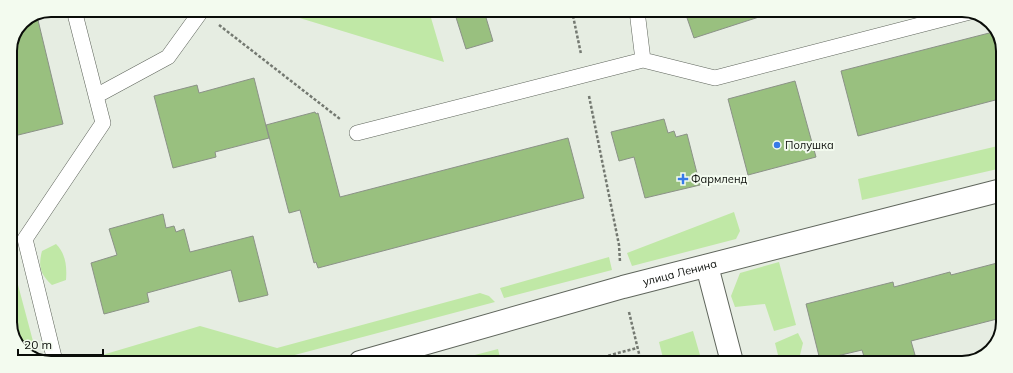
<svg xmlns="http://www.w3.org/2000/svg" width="1013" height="373" font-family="Mulish,sans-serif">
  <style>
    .green { fill: #c0e8a6 }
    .building { fill: #99c07f; stroke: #8b9287 }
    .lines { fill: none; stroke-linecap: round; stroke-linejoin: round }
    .service-casing { stroke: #5f655c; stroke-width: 16 }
    .minor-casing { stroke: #5f655c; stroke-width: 24 }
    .path { stroke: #747971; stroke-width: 2.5; stroke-dasharray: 3 2; stroke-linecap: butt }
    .service { stroke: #fff; stroke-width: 15 }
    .minor { stroke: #fff; stroke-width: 22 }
    .poi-dot { fill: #377ae8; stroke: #f3fbef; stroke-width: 1.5 }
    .labels { text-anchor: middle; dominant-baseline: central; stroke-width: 4; stroke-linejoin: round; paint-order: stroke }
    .poi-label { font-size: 11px; fill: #0a0d09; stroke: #f3fbef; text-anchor: start }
    .street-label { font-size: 11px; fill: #0a0d09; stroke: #f3fbef }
    .rim { fill: none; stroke: #0a0d09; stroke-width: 2 }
  </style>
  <rect width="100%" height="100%" fill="#e6ede2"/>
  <path class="green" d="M286,11H429L444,62L280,12Z
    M1002,145V168L862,200L858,179Z
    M734,212L740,231L736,239L632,266L627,253Z
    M56,244C66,254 67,267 66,280L52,285C40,274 38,266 42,251Z
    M609,257L612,270L504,298L500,288Z
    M779,262L796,325L774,331L765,304L735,307L731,296L740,273Z
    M13,266L38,360L37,361L19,347L10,325V267Z
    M480,293L489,296L495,302L272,361H82L200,326L277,348Z
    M693,331L702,362H664L659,342Z
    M798,333L803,343L798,363H780L775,343Z
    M498,349L501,362H448Z"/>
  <path class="building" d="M454,11H484L493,41L466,49Z
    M685,12H761L762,16L694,38Z
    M37,16L63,124L10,137V48L22,22Z
    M997,31L1003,48V98L858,136L841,71Z
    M254,78L269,138L215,152L216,157L173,168L154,96L197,85L199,93Z
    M795,81L816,157L748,175L728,99Z
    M315,112L316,114L318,113L340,197L568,138L584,198L318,268L316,262L314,263L300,210L289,213L266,125Z
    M664,119L668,133L674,131L676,137L687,134L700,185L645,198L634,157L619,161L611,132Z
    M163,214L166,228L174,226L176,232L184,229L190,252L253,236L268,295L239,302L231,270L147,293L149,302L104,314L91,263L117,255L109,229Z
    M1001,262V318L911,341L915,355L883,363H866L862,350L820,360L806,304L893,282L894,287L950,272L951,275Z"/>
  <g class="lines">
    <defs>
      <path id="service" d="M637,11L643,60
        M96,96L168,57L202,10
        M357,133L643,60L715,78L970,12
        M55,361L25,239L103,123L74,10"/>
      <g id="minor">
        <path d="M707,266L732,362"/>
        <path id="s1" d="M360,362L623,287L1002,190"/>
      </g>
    </defs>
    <use href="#service" class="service-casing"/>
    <use href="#minor" class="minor-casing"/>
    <path class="path" d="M572,11L581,54
      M219,25L340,119
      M589,96L619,245L620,262
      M629,312L641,362
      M584,362L637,348"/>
    <use href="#service" class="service"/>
    <use href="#minor" class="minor"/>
  </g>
  <g class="poi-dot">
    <circle cx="777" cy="145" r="4"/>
    <path d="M681 173h4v4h4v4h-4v4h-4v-4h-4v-4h4z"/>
  </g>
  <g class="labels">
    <g class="poi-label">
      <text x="785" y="145">Полушка</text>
      <text x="691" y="179">Фармленд</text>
    </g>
    <g class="street-label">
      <text stroke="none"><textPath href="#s1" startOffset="332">улица Ленина</textPath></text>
    </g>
  </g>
  <path d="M0 0H1013V373H0ZM51 17H962A34 34 0 0 1 996 51V322A34 34 0 0 1 962 356H51A34 34 0 0 1 17 322V51A34 34 0 0 1 51 17Z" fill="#f3fbef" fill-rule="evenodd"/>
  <path class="rim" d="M51 17H962A34 34 0 0 1 996 51V322A34 34 0 0 1 962 356H51A34 34 0 0 1 17 322V51A34 34 0 0 1 51 17Z"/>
  <path d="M18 349v6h85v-6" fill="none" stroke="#0a0d09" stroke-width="2"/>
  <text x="24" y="349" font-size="12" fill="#0a0d09" stroke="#f3fbef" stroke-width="3" paint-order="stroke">20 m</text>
</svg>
